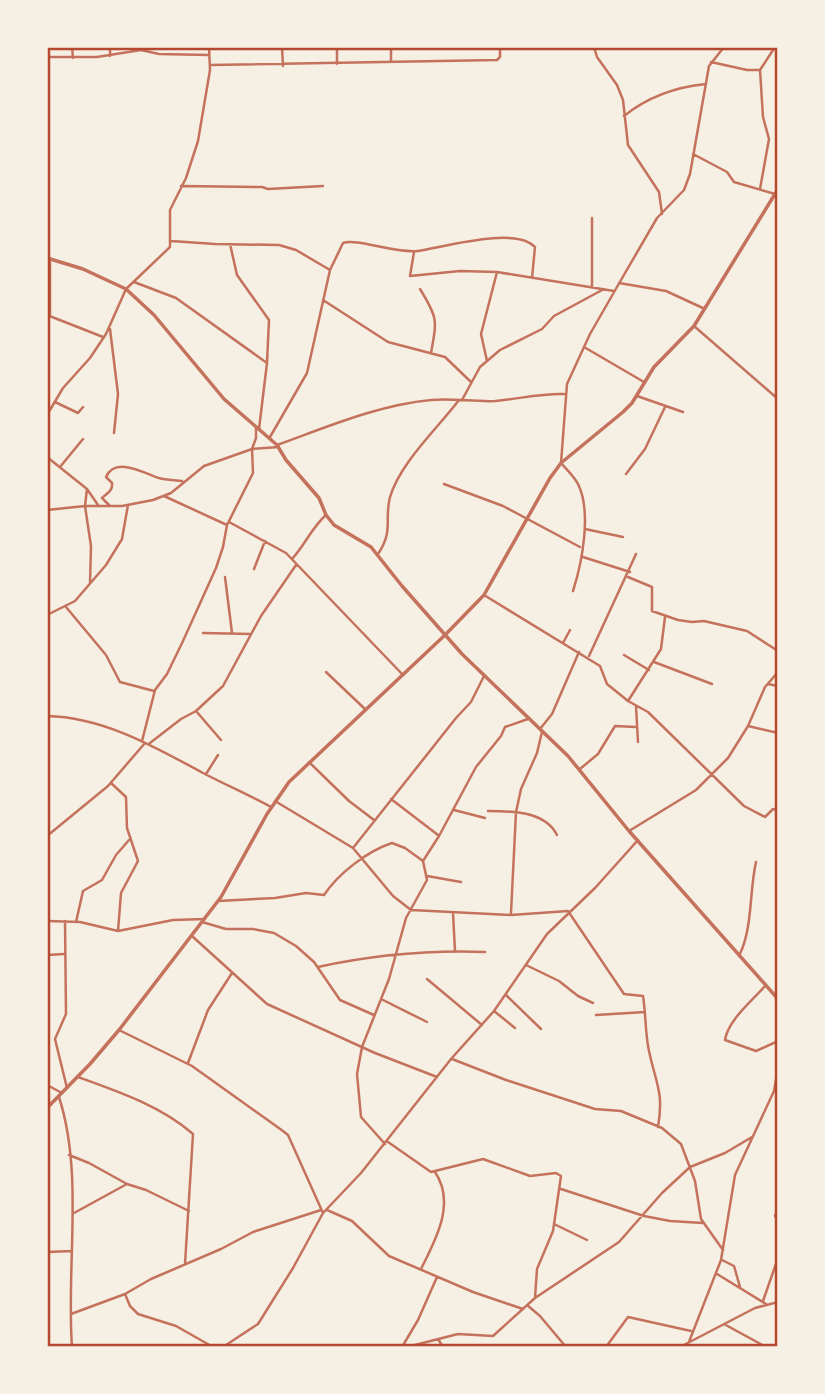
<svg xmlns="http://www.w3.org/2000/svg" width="825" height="1394" font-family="'Fira Sans',sans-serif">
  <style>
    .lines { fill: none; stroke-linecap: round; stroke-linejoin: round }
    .minor { stroke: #c5725c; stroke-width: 2.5 }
    .tertiary { stroke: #c5725c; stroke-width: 3.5 }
    .neatline { fill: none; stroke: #b5482f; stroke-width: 2.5 }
  </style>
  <rect width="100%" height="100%" fill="#f6efe4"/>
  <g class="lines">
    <path class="minor" d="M72,47L73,58
      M110,47V56
      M282,47L283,66
      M337,47V64
      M391,47V61
      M594,47L597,57L617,85L623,100L628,145L659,192L662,214
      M47,57H97L141,50L159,54L209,55
      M711,62L747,70H760
      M211,65L497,60L500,57V47
      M624,116C649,96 675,87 706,84
      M693,154L727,172L734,182L775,194
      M181,186L262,187L268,189L323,186
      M760,189L769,139L763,117L760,70L775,47
      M171,241L215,244L279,245L296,250L330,270
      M230,244L237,275L269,320L267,363L259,429
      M414,252L410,276L460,271L497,272L614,291
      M50,259V315
      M134,282L176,298L267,363
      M619,283L666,291L705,309
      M592,287V218
      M420,289C438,318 437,320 431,353
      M323,300L388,342L445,357L471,382
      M47,315L103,337
      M694,326L778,399
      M110,329L118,394L114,433
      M584,347L644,382
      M487,361L481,334L497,272
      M637,396L683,412
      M462,400L480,367L500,350L542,329L554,316L604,289
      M55,402L78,413L83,407
      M47,415L63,388L90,358L106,334L126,289L170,247V210L186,178L198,141L210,70L209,47
      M270,437L307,373L330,270L343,243C357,238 396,254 418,251C444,247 516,226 535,247L532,278
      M277,445C327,427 378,405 431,400C452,398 474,402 495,401C519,399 541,393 564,394
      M47,457L87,489L98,505
      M60,467L83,439
      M626,474L645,449L665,407
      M444,484L503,506L580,547
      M87,489L85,506L91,546L90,583
      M164,496L227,525
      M110,506L102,498C107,493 113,491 112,483L106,477C115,456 144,473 159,478C166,480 174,480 182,481
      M47,510L85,506H122L153,500L171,493L204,466L252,449L279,447
      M229,522L286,553L403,675
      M585,529L623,537
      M378,554C394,530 384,520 390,497C400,463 437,429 459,400
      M583,557L630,572
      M292,559C305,545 312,527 326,515
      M254,569L265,541
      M225,577L232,633
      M628,577L652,587V611L678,620L692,622L704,621L747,631L778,651
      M573,591C582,563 592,512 578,484C574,476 567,470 561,463L567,384L590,334L621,280L657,218L684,190L690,174L709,66L724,47
      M484,595L600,666L607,684L628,701L648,712L744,806L765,817L773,809L778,810
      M66,607L106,655L120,682L154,691
      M47,615L75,601L106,565L122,539L128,505
      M203,633L251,634
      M563,643L570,630
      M624,655L649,670
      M589,656L636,554
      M654,662L712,684
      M326,672L366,710
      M768,684L778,686
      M628,701L661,649L665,617
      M636,706L638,742
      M196,711L221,740
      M47,716C103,717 155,747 203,773C226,785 249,795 271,807
      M748,726L778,733
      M540,729L552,714L579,652
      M142,741L155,690L167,674L183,641L216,568L223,547L227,525L253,473L252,449L256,438V427
      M150,743L181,719L196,711L223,686L261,616L296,565
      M309,762L349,801L374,820
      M580,769L598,754L615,726L636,727
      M206,774L218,755
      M111,783L126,797L127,828L138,861L121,893L118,931
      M391,799L438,835
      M275,801L353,848L393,896L411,910L511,915L568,911L624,994L643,996C646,1014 645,1033 649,1051C656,1084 664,1092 658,1127
      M454,810L485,818
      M488,811C512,811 545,811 557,835
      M629,831L696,790L728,758L748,726L765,687L778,672
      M47,836L108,786L145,743
      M353,848L456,718L471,702L484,676
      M423,861L439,836L476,767L501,736L505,727L528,719
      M427,876L461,882
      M218,901L275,898L306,893L324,895C338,874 367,851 392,843L405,848L423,861L427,880L406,918L389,979L362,1047L357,1074L361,1117L385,1144
      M453,913L455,951
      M511,913L516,812L521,789L537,753L542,732
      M47,921L80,922L118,931L173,920L205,919
      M65,921L66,1014L55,1039L67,1088
      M76,922L83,891L102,880L116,855L129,840
      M202,922L226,929H253L274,933L296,946L314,962L340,1000L374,1015
      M192,936L267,1004L375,1053L437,1077
      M47,955L64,954
      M739,956C753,928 749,893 756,862
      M526,965L559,981L578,996L593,1003
      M318,967C373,955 429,950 485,952
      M427,979L482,1025
      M765,986C752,1001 728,1020 725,1040L756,1051L778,1041
      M506,995L541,1029
      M381,999L427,1022
      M494,1011L515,1028
      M596,1015L645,1012
      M119,1030L192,1066L283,1131L288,1135L323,1213
      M452,1059L506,1080L595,1109L621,1111L662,1128L681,1144L695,1181L701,1219L723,1250
      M188,1063L208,1010L232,973
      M78,1077C117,1091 161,1106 193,1134L185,1264
      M47,1085L62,1093
      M59,1097C84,1175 66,1266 72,1347
      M388,1142L431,1172L483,1159L530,1176L556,1173L561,1176L553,1231L537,1269L535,1298
      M69,1155L89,1163L127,1184L146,1190L189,1211
      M561,1189L644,1216L670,1221L703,1223
      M778,1209L775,1216L778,1220
      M327,1210L352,1221L389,1256L473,1292L523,1309
      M74,1213L127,1184
      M554,1224L587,1240
      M47,1252L72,1251
      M722,1260L734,1266L740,1287
      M421,1269C436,1239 456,1203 435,1172
      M717,1274L766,1304
      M125,1294L130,1306L138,1314L176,1326L213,1347
      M763,1301L778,1258
      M527,1305L540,1316L566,1347
      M71,1314L125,1294L151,1279L221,1249L253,1232L321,1210
      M724,1324L766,1347
      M438,1339L443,1347
      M223,1347L258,1324L293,1268L323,1213L361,1173L451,1059L494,1011L547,934L595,888L638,840
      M402,1347L418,1320L437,1277
      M407,1347L458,1334L493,1336L535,1298L619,1242L662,1193L690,1167L725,1153L752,1137
      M606,1347L628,1317L691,1331
      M680,1347L755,1308L778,1302
      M687,1347L721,1260L735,1175L774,1091L778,1068"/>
    <path class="tertiary" d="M47,258L83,269L126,289L154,315L224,399L277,445L286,460L319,498L326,515L334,525L371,547L402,586L462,654L568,756L629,831L778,999
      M47,1108L90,1064L119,1030L221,897L267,814L289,782L445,635L484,595L550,478L561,463L623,412L632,403L654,367L694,326L778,189"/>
  </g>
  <rect width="825" height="1394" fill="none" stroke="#f6efe4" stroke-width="98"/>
  <rect x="49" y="49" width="727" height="1296" class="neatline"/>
</svg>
